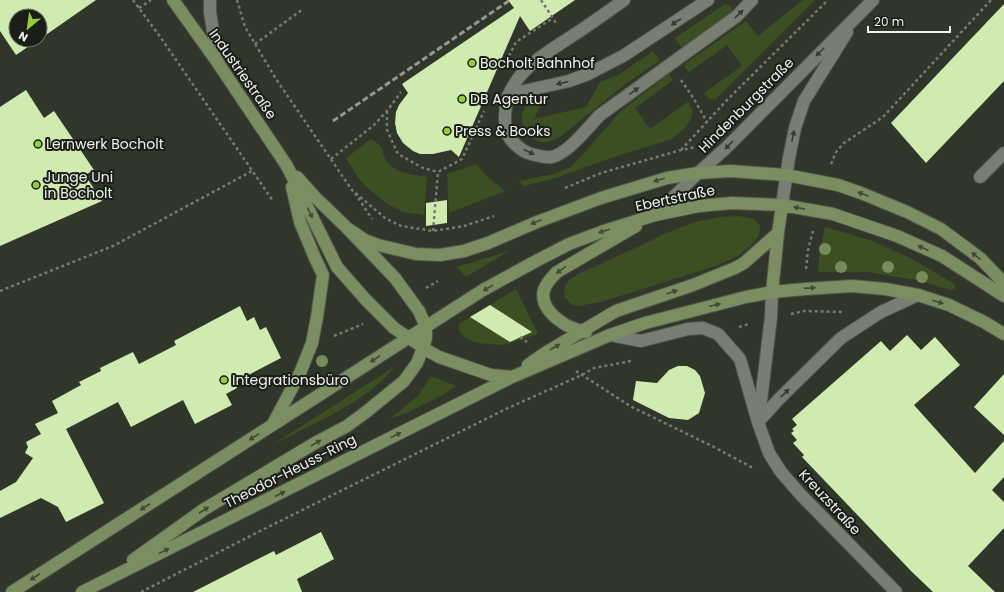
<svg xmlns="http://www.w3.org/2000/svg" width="1004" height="592" font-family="Poppins,sans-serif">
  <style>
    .green { fill: #3c4f22 }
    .building { fill: #cfebaf }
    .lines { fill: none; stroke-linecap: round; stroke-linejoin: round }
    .lane-casing { stroke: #51554b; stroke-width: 14 }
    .street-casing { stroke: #51554b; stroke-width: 14 }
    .secondary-casing { stroke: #51554b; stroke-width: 14 }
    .path { stroke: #767b71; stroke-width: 2.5; stroke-dasharray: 3 3; stroke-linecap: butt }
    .lane { stroke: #787e72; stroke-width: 12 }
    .street { stroke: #787e72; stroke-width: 12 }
    .secondary { stroke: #7b8e61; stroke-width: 12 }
    .rail { stroke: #949890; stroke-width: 3; stroke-dasharray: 6 3; stroke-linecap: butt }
    .tree { fill: #768c5b }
    .oneway { fill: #363a33 }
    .oneway2 { fill: #414a35 }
    .poi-dot { fill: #94cc3b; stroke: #1a1d18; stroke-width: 1.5 }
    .labels { text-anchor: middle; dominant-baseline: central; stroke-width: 4; stroke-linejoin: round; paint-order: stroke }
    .poi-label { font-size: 14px; fill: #f0f3ec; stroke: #1a1d18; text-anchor: start }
    .street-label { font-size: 14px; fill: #f0f3ec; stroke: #1a1d18 }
  </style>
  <rect width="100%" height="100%" fill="#31362b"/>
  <path class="green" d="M803,0H815L717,98C711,100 708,99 704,93L742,66L727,45L689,72L685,67V65L686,63L746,21L758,36Z
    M725,4L731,6C733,11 731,13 728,16L682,48L675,38Z
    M653,51L660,60L624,85L560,137C555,139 548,143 542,142C524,140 514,115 529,104C533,101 539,100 544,98L534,119L586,107L600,82L620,74Z
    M669,74L673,80L635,108L650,129L688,102L693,110L691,119L684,129L672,139L617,156L555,178L524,186L519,181L554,174L571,167L584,153L620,112Z
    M371,139C374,141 379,144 381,147C383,150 383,155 385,159C394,173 411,175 427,177L424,215L403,212L386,203L371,191L358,178L346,158Z
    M476,164L490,179L505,191L449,213L447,174Z
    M739,216L754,219L760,225L759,236L749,247L736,257L716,266L601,302L578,306L571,304L565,297L564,289L568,281L578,274L640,246L664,234L695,222L720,217Z
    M825,227L873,241L912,259L953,283L955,285V289L951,290L944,288L915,280L868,272H818L820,250Z
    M509,251L466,277L457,267Z
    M516,289L538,334L504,345L476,343L464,337L459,331V324Z
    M394,367C389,373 384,380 377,385C348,410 306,427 272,445Z
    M431,376L456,386L441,396L406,413L390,419L418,396Z"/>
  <path class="building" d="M0,0H96L40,39V16H16V40H38L16,55L0,31Z
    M508,0H575L530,31L520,16L459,157L451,150L433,154H420L413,151L403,143L397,133L395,123L396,112L399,105L408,93L402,84L514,8Z
    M1004,4V81L926,163L891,123Z
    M26,90L44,118L54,111L94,170L85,175L102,201L0,246V107Z
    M447,200V223L426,226V203Z
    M490,305L532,332L510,342L470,317Z
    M240,306L247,321L254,317L260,330L266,327L281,358L235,382L237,388L226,394L232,405L195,424L183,400L131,427L118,402L66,429L104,503L66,522L58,507L41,498L0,518V491L16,482L33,458L25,453L28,447L26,442L41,434L35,424L58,413L52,401L81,385L79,382L101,371L100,368L133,352L139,364L176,345L174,341Z
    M907,335L921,350L935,337L960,365L914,405L975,473L1004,441V477L992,490L1004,502V528L968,566L995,592H933L912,572L802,457L804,455L793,443L797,440L791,433L794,431L792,429L797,425L792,419L881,341L890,351Z
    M678,366H687L695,370L700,376L705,393L699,413L688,420L669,418L633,400L636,381L657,383L669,370Z
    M1004,374V435L974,407Z
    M321,532L334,559L297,579L302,592H193L274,551L276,555Z"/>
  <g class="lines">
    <defs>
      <path id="lane" d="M624,0C606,13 588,26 569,38C551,50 530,62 517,80C514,85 510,91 508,96C505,106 503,126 508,135C512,143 523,152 531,154C538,156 545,158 552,157C569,153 588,127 600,115L737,16L752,0
        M508,96L524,91L569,81L588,74L623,56L708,0
        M980,177L1004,153"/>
      <path id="street" d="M210,0V12L218,63
        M782,205L789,158L795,128L804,101L847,32
        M655,215L698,173L726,148L873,0
        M610,335L641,341L688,329L703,328L718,334L740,359L758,422L769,453L781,472L801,495L896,592
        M759,417L771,317L772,292
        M758,422L780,398L841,338L881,312L918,295"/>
      <path id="secondary" d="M173,0L218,63L287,166L337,267L366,300L394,328L430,352L439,357L491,375L512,377
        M347,228L365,240L378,245L416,254L440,255L464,251L488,243L537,222L601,198L667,178L698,173L731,171L786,175L838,185L861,193L907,212L941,229L980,258L1004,283
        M772,292L778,233L782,205
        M586,332C579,330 569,328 563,323C552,316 540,304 544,290C546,283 552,277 557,272L636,226
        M528,365L545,353L616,311L693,285L735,268L744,263L778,233
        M274,422L300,373L312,343L317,317L323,275L315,258L300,222L292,187
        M133,560L203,510L315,443L347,426L366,412L404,381L417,363L423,348L426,338V327L419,311L395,278L347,228L315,197L297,177
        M12,592L483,290L536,261L569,244L601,232L655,215L699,206L732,203L782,205L833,214L897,236L942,256L1004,296
        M82,592L512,377L610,335L645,323L746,297L772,292L805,289L853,286L885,289L918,295L949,305L984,322L1004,334"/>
    </defs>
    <use href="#lane" class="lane-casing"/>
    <use href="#street" class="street-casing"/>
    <use href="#secondary" class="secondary-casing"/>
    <path class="path" d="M133,0L161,38L273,201
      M237,0L245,27L276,79L352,190L385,218L401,226L433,231L464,226L494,216
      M541,0L556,23
      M139,8L151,0
      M255,44L303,9
      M509,56L516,42L553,18
      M681,80L694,99L707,122
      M387,111V130L398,154L423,168L438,172
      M681,150L726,101L828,0
      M331,159L374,125L387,111L401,92
      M831,164L836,152L844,143L883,117L991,0
      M565,188L601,173L681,150L696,147
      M355,193L372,219
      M433,231L438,172L462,159L484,111
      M806,269L808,250L813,231
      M426,288L438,281
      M0,291L113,246L252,171
      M791,314L804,311L844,312
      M739,327L749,324
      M334,336L363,324
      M520,337L527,342
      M576,371L630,406L714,447L753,468
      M141,592L264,529L508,408L582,375L594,368L631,361"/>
    <use href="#lane" class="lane"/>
    <use href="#street" class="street"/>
    <use href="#secondary" class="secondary"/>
    <path class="rail" d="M333,121L510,0"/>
  </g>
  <g class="tree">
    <circle cx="825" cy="249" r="6"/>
    <circle cx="841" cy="267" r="6"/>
    <circle cx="888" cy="267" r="6"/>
    <circle cx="922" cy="277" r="6"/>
    <circle cx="322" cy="361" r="6"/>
  </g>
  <defs><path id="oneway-solid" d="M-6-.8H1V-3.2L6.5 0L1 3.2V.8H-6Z"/></defs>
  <g class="oneway">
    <use href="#oneway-solid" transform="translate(739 14) rotate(-44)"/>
    <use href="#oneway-solid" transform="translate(676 22) rotate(147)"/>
    <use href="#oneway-solid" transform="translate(820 52) rotate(135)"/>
    <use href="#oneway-solid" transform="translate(562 83) rotate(167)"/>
    <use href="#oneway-solid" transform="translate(634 91) rotate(-36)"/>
    <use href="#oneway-solid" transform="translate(793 136) rotate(-78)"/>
    <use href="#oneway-solid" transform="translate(729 145) rotate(134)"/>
    <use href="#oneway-solid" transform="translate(529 152) rotate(24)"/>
    <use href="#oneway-solid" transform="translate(785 393) rotate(-44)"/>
  </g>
  <g class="oneway2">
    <use href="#oneway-solid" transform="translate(659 180) rotate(164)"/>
    <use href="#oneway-solid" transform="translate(863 194) rotate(-159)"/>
    <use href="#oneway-solid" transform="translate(799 208) rotate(-169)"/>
    <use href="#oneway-solid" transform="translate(310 213) rotate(64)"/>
    <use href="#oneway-solid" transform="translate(536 222) rotate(158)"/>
    <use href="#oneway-solid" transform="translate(604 231) rotate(162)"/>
    <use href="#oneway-solid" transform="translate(923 248) rotate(-156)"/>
    <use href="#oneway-solid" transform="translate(976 256) rotate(-142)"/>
    <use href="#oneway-solid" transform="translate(561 270) rotate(144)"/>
    <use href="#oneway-solid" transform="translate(488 288) rotate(150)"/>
    <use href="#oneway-solid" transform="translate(810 288) rotate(-4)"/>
    <use href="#oneway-solid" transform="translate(672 292) rotate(-19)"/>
    <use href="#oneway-solid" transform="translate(938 302) rotate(17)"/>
    <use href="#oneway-solid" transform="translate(715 305) rotate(-14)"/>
    <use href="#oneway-solid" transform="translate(555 347) rotate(-30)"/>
    <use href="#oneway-solid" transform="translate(375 359) rotate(147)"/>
    <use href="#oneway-solid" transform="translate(396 435) rotate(-27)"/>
    <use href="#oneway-solid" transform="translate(254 437) rotate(147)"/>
    <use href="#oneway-solid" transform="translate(316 443) rotate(-30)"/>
    <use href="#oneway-solid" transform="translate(280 494) rotate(-27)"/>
    <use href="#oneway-solid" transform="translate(145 507) rotate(147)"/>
    <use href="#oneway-solid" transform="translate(204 510) rotate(-33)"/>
    <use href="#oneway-solid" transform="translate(164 551) rotate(-26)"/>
    <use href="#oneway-solid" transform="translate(35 577) rotate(147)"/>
  </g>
  <g class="poi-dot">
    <circle cx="472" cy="63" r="4"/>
    <circle cx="462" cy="99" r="4"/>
    <circle cx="447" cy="131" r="4"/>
    <circle cx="38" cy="144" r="4"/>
    <circle cx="36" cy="185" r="4"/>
    <circle cx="224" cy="380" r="4"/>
  </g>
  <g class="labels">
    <g class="poi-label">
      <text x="480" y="63">Bocholt Bahnhof</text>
      <text x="470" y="99">DB Agentur</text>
      <text x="455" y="131">Press &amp; Books</text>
      <text x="46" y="144">Lernwerk Bocholt</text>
      <text x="44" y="177">Junge Uni<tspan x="44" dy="16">in Bocholt</tspan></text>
      <text x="232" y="380">Integrationsbüro</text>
    </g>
    <g class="street-label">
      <text transform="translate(243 74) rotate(55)">Industriestraße</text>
      <text transform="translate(746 105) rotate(-45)">Hindenburgstraße</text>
      <text transform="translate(675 198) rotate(-12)">Ebertstraße</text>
      <text transform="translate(290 471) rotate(-27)">Theodor-Heuss-Ring</text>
      <text transform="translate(830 502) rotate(47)">Kreuzstraße</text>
    </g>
  </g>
  <g transform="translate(28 28) rotate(209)"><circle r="19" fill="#1a1d18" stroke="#70736d"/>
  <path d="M0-3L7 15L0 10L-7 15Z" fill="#94cc3b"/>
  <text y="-6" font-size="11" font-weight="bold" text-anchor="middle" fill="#f0f3ec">N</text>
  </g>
  <path d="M868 26v6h82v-6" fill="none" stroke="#f0f3ec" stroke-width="2"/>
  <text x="874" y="26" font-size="12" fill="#f0f3ec" stroke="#1a1d18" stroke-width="3" paint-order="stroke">20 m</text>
</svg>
